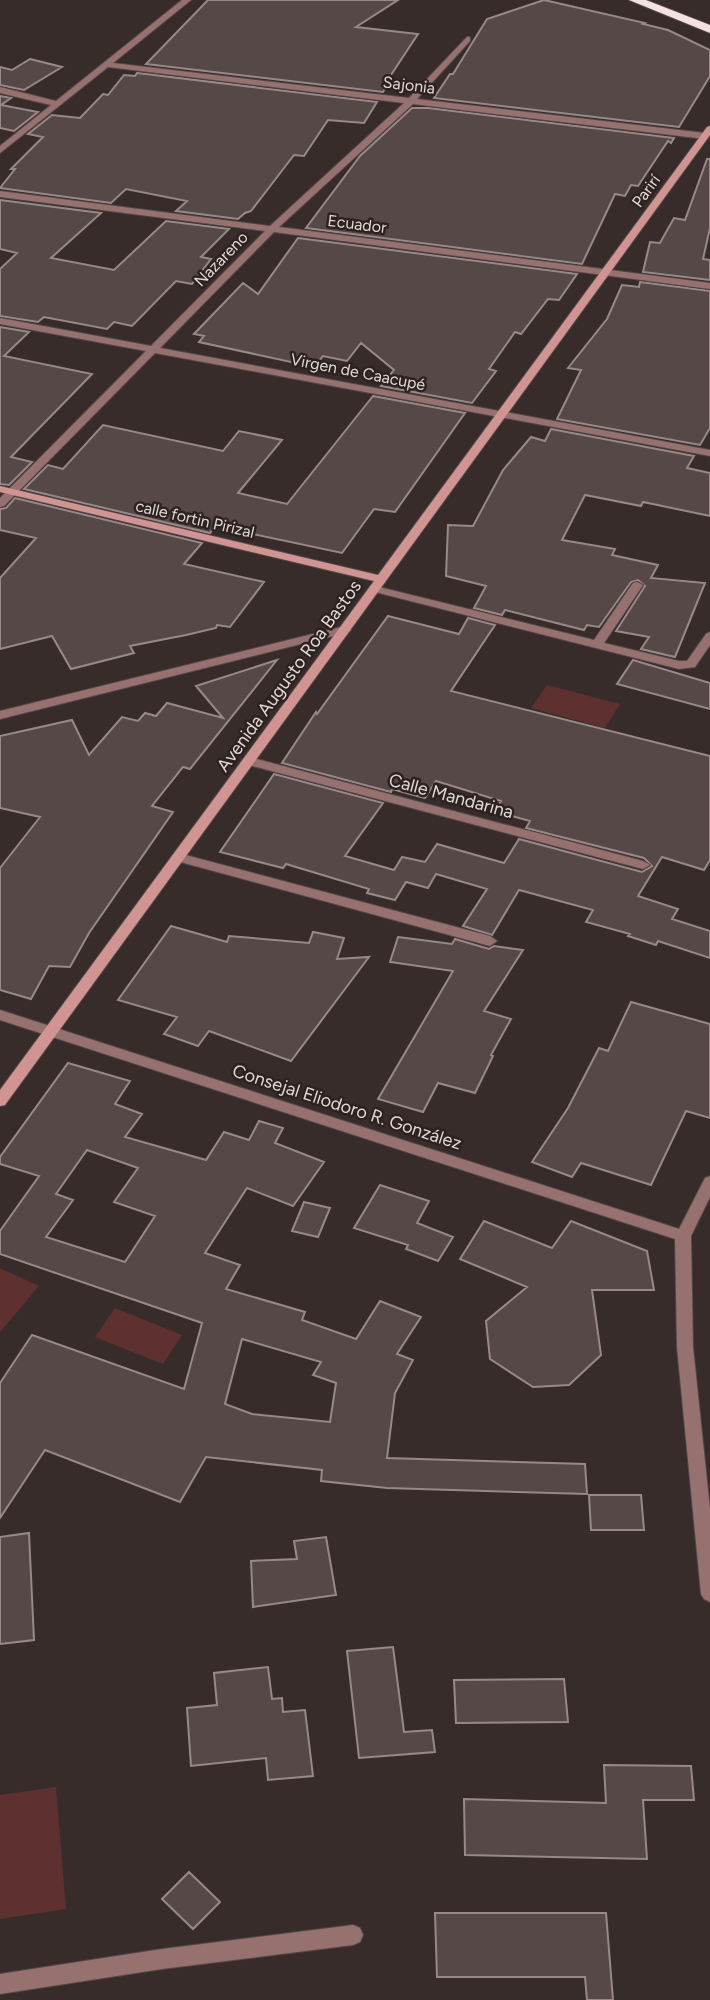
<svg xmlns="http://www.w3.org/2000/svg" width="710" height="2000" font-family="Figtree,sans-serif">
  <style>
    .green { fill: #5e302f }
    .building { fill: #554847; stroke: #988988; stroke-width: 2; fill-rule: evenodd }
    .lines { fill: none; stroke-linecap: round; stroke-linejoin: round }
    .street-casing { stroke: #534847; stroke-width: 2 }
    .secondary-casing { stroke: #534847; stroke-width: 2 }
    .highway-casing { stroke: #534847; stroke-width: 2 }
    .street { fill: #96716f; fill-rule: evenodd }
    .secondary { fill: #d09592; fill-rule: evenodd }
    .highway { fill: #f4e1e0; fill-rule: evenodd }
    .labels { text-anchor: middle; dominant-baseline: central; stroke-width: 5; stroke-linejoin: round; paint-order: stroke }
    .far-street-label { font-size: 16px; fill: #e0d8d7; stroke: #2e2221 }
    .street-label { font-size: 18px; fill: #e0d8d7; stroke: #2e2221 }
  </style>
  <rect width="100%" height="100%" fill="#382c2b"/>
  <path class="green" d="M547,685L620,704L605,728L531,708Z
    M0,1268L39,1286L0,1332Z
    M115,1308L182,1335L163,1364L95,1337Z
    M56,1787L66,1909L0,1919V1795Z"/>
  <path class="building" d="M208,0H398L356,27L418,34L387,81H390L383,92L146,64Z
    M544,0L645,23L643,24L668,30L710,50V76L679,127L434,98L450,74H453L487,19Z
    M30,59L62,67L24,90L0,85V67L12,70Z
    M137,73L377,102L364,123L328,120L304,156L294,155L251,211L245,213L238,219L176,211L187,201L126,189L111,203L0,188L15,169H11L43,137L28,134L52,115L80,118L103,94L108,95L124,75L135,76Z
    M0,96L11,98L1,105L38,112L14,131L0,128Z
    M412,108H428L674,138L671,143L668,141L638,186L631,185L625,196L615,194L582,264L306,228L360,156Z
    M707,159H710V228L703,259L710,260V280L643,272L650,242L660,243L674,218L685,220Z
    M0,200L101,213L51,258L114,270L166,221L229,229L201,257L211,259L192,284L176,281L132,326L114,322L107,329L44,317L38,322L0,316V269L17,253L0,249Z
    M298,238L577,274L559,300L548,299L521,334L515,332L489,369L496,371L472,403L381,386L394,370L361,343L347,361L323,356L314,367L199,342L204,336L194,334L243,283L258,294Z
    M640,282L710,291V428L700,445L557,419L581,370L568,368L607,319L622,285L639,287Z
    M0,327L29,332L4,356L92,374L11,457L32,462L9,485L0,484Z
    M373,396L465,413L395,512L374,509L342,553L215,526L210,533L24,489L48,465L63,469L103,425L223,451L239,431L282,440L238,493L287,504Z
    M551,429L694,456L687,468L710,473V516L643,502L641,506L585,495L562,540L615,549L612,555L658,565L651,578L705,583L675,657L641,649L649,637L616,631L645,586L638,580L631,582L599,627L587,625L584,630L505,610L502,615L474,608L486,586L446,576L448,525L473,526L503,470L531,437L545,441Z
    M15,498L202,543L184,564L264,582L230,627L217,625L216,628L186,635L130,646L134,653L71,669L52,636L0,649V578L36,538L0,530V509L6,508Z
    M388,616L459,634L468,618L495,625L451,691L710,756V860L704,870L662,857L638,896L678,909L672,919L710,931V958L658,941L656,945L628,936L630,934L586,922L593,910L519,890L492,935L463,926L487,889L436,874L428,888L406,882L395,900L367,893L369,889L286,864L283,868L220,852L274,774L383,803L345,856L394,870L402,857L425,862L437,844L504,863L519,839L642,872L652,866L644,858L526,828L530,821L494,811L501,801L436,781L425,798L392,789L391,792L282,763L316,712L317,714Z
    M277,660L190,769L183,767L152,806L173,812L89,933L70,967L49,966L31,999L0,990V868L40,817L0,808V736L72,720L89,755L122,717L138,721L145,713L156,716L167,703L223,718L196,686Z
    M633,660L710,683V709L617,684Z
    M171,926L227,942L229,936L309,943L313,932L344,938L337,959L369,957L291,1061L209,1031L198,1046L164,1034L177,1017L118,1000Z
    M398,937L452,944L455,939L489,949L494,946L523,950L484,1011L511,1019L491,1055L493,1056L475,1093L438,1083L423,1112L378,1099L453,971L390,962Z
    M631,1002L710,1024V1118L686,1111L651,1185L581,1163L572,1177L532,1162L568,1108L599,1048L608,1051Z
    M68,1063L130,1081L115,1104L142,1114L125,1137L206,1160L224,1132L249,1140L259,1121L283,1128L275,1143L324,1162L293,1206L247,1188L205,1253L240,1265L226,1289L305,1312L302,1320L356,1339L380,1301L421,1317L397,1354L413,1360L395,1393L387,1458L585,1464L587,1494L387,1488L321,1481L322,1470L206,1457L180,1502L45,1450L0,1518V1383L32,1335L184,1389L202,1323L0,1254V1231L39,1176L0,1164V1157ZM87,1150L138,1168L114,1202L155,1216L125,1262L46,1237L73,1200L56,1194ZM242,1339L321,1362L313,1375L336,1383L330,1422L252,1414L225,1404Z
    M380,1185L429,1201L417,1223L453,1237L438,1261L406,1249L408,1245L354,1228Z
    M304,1202L330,1208L318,1237L292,1231Z
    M484,1221L552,1248L571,1221L647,1251L654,1290H592L601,1355L569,1385L533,1387L490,1359L486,1321L527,1287L460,1259Z
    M589,1495H641L644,1530H591Z
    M29,1533L34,1640L0,1644V1537Z
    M326,1537L336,1595L253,1607L251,1561L297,1559L294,1541Z
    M393,1647L404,1732L432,1730L435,1752L359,1758L347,1651Z
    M268,1667L272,1699L282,1698L283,1712L305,1710L313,1776L268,1780L266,1758L191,1766L187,1708L217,1705L214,1673Z
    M564,1679L568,1722L456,1723L454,1680Z
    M604,1765L691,1766L694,1800H643L647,1859L465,1855L464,1799L606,1803Z
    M189,1872L220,1902L193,1929L162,1899Z
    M435,1913H606L613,2000H587L585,1977H437Z"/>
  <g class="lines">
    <defs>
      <path id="street" d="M182,0H191L113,63L409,98L467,37H470V41L417,99L705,133L709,136L705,139L413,104L279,227L710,283V289L274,232L160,348L710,450V456L155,353L4,506L0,507V498L146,351L0,324V318L151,346L265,231L0,197V191L270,226L404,103L108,67L0,153V146L51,105L0,93V87L56,101Z
        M637,582L643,585L604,643L679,661H687L706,634L710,632V645L695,667L679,669L371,591L369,589L375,586L594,640L633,583Z
        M345,626L351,630L349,632L0,719V711Z
        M249,757L643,861L650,865L643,869L245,764L243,761Z
        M178,853L490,936L497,941L490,946L173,860L171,857Z
        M0,1010L679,1229L705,1178L710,1176V1197L691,1236L693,1347L710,1509V1602L704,1599L701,1594L677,1347L675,1239L0,1020Z
        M353,1925L360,1928L363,1935L360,1942L353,1945L162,1969L0,1994V1974L162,1949Z"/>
      <path id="secondary" d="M710,126V135L5,1105L0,1106V1090L374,581L0,492V486L378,575L707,127Z"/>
      <path id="highway" d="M629,0H646L710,25V33Z"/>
    </defs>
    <use href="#street" class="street-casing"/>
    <use href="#secondary" class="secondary-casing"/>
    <use href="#highway" class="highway-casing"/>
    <use href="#street" class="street"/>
    <use href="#secondary" class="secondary"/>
    <use href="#highway" class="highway"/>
  </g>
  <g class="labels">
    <g class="far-street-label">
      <text transform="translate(409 85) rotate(7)">Sajonia</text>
      <text transform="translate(646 191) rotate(-54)">Parirí</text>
      <text transform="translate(357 224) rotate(7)">Ecuador</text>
      <text transform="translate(221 259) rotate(-46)">Nazareno</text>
      <text transform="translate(358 372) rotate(11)">Virgen de Caacupé</text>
      <text transform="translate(195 519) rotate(13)">calle fortin Pirizal</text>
    </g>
    <g class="street-label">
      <text transform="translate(289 676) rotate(-54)">Avenida Augusto Roa Bastos</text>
      <text transform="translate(451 796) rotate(15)">Calle Mandarina</text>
      <text transform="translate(347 1107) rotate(18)">Consejal Eliodoro R. González</text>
    </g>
  </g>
</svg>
